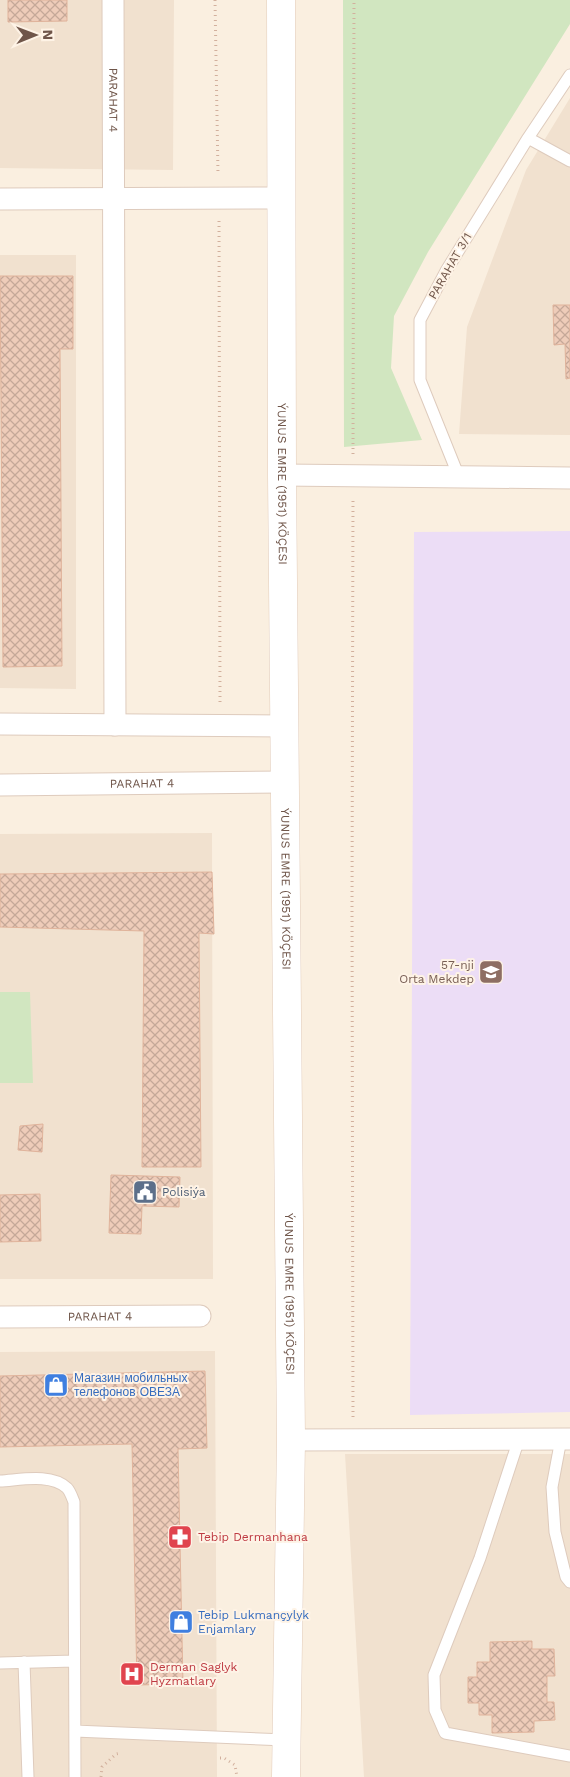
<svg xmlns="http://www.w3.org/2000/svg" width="570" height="1777" font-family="'Work Sans',sans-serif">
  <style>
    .residential { fill: #f1e1cf }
    .education { fill: #ecddf6 }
    .park { fill: #d1e6c0 }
    .building { fill: url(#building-cross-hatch); stroke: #e0b39b }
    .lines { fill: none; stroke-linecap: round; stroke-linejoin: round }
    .lane-casing { stroke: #decbbd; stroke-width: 13 }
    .street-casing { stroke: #decbbd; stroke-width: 23 }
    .secondary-casing { stroke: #e2ccbb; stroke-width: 29 }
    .path { stroke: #d2b09d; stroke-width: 3; stroke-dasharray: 1 4; stroke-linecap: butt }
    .lane { stroke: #fff; stroke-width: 11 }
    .street { stroke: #fff; stroke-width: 21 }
    .secondary { stroke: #fff; stroke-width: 28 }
    .labels { text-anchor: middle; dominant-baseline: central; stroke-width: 4; stroke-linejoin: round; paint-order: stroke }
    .street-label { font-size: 12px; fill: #6f5549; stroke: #fef3e6 }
    .education-label { font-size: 12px; fill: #785e54; stroke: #fef3e6; text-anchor: end }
    .service-label { font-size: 12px; fill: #4e5e75; stroke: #fef3e6; text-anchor: start }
    .shop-label { font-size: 12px; fill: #366cbe; stroke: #fef3e6; text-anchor: start }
    .health-label { font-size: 12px; fill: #be3a42; stroke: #fef3e6; text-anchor: start }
  </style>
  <defs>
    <pattern id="building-cross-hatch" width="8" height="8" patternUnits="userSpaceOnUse" patternTransform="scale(1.25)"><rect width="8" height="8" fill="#eeccb9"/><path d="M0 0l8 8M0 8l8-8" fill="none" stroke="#c5a898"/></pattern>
  </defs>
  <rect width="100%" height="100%" fill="#faefe0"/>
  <path class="residential" d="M0,0H174L173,170L0,168Z
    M570,98V435L459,434L467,327L526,170Z
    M0,255H76V689L0,688Z
    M212,833L213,1279H0V834Z
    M215,1351L217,1777H0V1352Z
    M345,1454H570V1777H364Z"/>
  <path class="education" d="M570,531V1412L410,1415L414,532Z"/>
  <path class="park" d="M343,0H570V24L428,252L394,316L391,368L422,440L344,447Z
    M0,992H30L33,1083H0Z"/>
  <path class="building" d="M8,0H67V21L8,22Z
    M0,276H73V349H60L62,666L3,667Z
    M553,305H570V378L566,379L565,344L554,345Z
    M212,872L214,934L199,933L201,1167H142L144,931L0,927V874Z
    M43,1124L42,1152L18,1150L20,1126Z
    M111,1175L180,1177L179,1207L142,1206L141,1234L109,1233Z
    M40,1194L41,1241L0,1242V1195Z
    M205,1371L207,1448L178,1449L183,1684L137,1685L132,1444L0,1447V1376Z
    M532,1641V1649H554L555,1676H547V1702H554L555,1720L534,1721V1732L492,1733V1715H479V1703H468V1677H477V1662H490V1642Z"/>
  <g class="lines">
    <defs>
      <path id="lane" d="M528,138L570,161
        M459,477L420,380V320L446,271L528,138L570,75
        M519,1439L480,1558L434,1675L435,1710L445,1733L570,1756
        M561,1439L552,1487L555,1532L566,1577L570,1582
        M0,1481C20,1480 51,1473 67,1488C70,1491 72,1497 74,1502L75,1777
        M24,1662L28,1777
        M0,1663L74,1661
        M75,1731L286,1740"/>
      <g id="street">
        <path id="s1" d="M113,0L115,725"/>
        <path d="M0,199L280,198"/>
        <path d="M282,475L570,478"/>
        <path d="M0,724L284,726"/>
        <path id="s2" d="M0,785L286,782"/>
        <path id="s3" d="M0,1317L200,1316"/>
        <path d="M291,1440L570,1439"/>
      </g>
      <g id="secondary">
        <path id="s4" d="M281,0L282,475L291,1440L286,1777"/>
      </g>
    </defs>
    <use href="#lane" class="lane-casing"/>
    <use href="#street" class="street-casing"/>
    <use href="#secondary" class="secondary-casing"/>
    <path class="path" d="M215,0L218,174
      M219,221L220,702
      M353,454L354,0
      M353,1417L352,908L353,498
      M220,1758H224L235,1765L237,1777
      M101,1777L102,1767L116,1754L121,1753"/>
    <use href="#lane" class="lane"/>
    <use href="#street" class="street"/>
    <use href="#secondary" class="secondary"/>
  </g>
  <defs>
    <symbol id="school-square" viewBox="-11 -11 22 22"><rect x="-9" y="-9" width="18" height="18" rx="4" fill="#8d6e63" stroke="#fef3e6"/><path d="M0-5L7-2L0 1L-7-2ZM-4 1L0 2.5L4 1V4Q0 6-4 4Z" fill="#fff"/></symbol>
    <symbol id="civic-square" viewBox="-11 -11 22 22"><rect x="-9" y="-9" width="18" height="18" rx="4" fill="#5c6f8a" stroke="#fef3e6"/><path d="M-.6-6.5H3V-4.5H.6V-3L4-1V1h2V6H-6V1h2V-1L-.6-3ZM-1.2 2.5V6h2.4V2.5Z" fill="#fff"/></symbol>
    <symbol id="shop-square" viewBox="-11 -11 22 22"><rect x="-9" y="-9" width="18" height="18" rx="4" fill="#3f7fe0" stroke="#fef3e6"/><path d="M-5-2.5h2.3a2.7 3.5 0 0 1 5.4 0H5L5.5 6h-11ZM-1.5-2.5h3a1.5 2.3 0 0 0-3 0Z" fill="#fff"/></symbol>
    <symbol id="pharmacy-square" viewBox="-11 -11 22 22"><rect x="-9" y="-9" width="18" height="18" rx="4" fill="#e0444e" stroke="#fef3e6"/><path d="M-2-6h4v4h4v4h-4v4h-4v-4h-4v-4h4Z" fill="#fff"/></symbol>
    <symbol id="hospital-square" viewBox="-11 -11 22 22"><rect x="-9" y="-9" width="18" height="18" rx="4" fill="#e0444e" stroke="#fef3e6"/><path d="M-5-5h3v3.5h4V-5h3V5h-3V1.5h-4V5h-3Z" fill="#fff"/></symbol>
  </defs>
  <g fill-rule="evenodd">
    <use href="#school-square" x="477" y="958" width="28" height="28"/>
    <use href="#civic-square" x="131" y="1178" width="28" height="28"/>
    <use href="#shop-square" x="42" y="1371" width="28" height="28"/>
    <use href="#pharmacy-square" x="166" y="1523" width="28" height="28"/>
    <use href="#shop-square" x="167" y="1608" width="28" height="28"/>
    <use href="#hospital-square" x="118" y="1660" width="28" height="28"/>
  </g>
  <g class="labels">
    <g class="street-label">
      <text stroke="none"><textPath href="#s1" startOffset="100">PARAHAT 4</textPath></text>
      <text transform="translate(450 266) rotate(-60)">PARAHAT 3/1</text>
      <text stroke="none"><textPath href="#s4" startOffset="484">ÝUNUS EMRE (1951) KÖÇESI</textPath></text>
      <text stroke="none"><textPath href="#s2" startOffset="142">PARAHAT 4</textPath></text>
      <text stroke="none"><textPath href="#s4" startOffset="889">ÝUNUS EMRE (1951) KÖÇESI</textPath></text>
      <text stroke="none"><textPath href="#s4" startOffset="1294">ÝUNUS EMRE (1951) KÖÇESI</textPath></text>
      <text stroke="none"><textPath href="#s3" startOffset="100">PARAHAT 4</textPath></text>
    </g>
    <g class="education-label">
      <text x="474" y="965">57-nji<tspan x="474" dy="14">Orta Mekdep</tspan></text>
    </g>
    <g class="service-label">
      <text x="162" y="1192">Polisiýa</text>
    </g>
    <g class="shop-label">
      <text x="74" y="1378">Магазин мобильных<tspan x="74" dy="14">телефонов ОВЕЗА</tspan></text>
      <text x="198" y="1615">Tebip Lukmançylyk<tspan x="198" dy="14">Enjamlary</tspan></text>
    </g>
    <g class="health-label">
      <text x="198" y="1537">Tebip Dermanhana</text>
      <text x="150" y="1667">Derman Saglyk<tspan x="150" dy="14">Hyzmatlary</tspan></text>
    </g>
  </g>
  <g transform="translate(35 35) rotate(89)" stroke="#fef3e6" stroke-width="4" paint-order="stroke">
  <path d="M0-4L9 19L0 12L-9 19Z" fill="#6f5549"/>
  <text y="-8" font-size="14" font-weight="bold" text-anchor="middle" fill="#6f5549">N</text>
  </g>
</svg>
